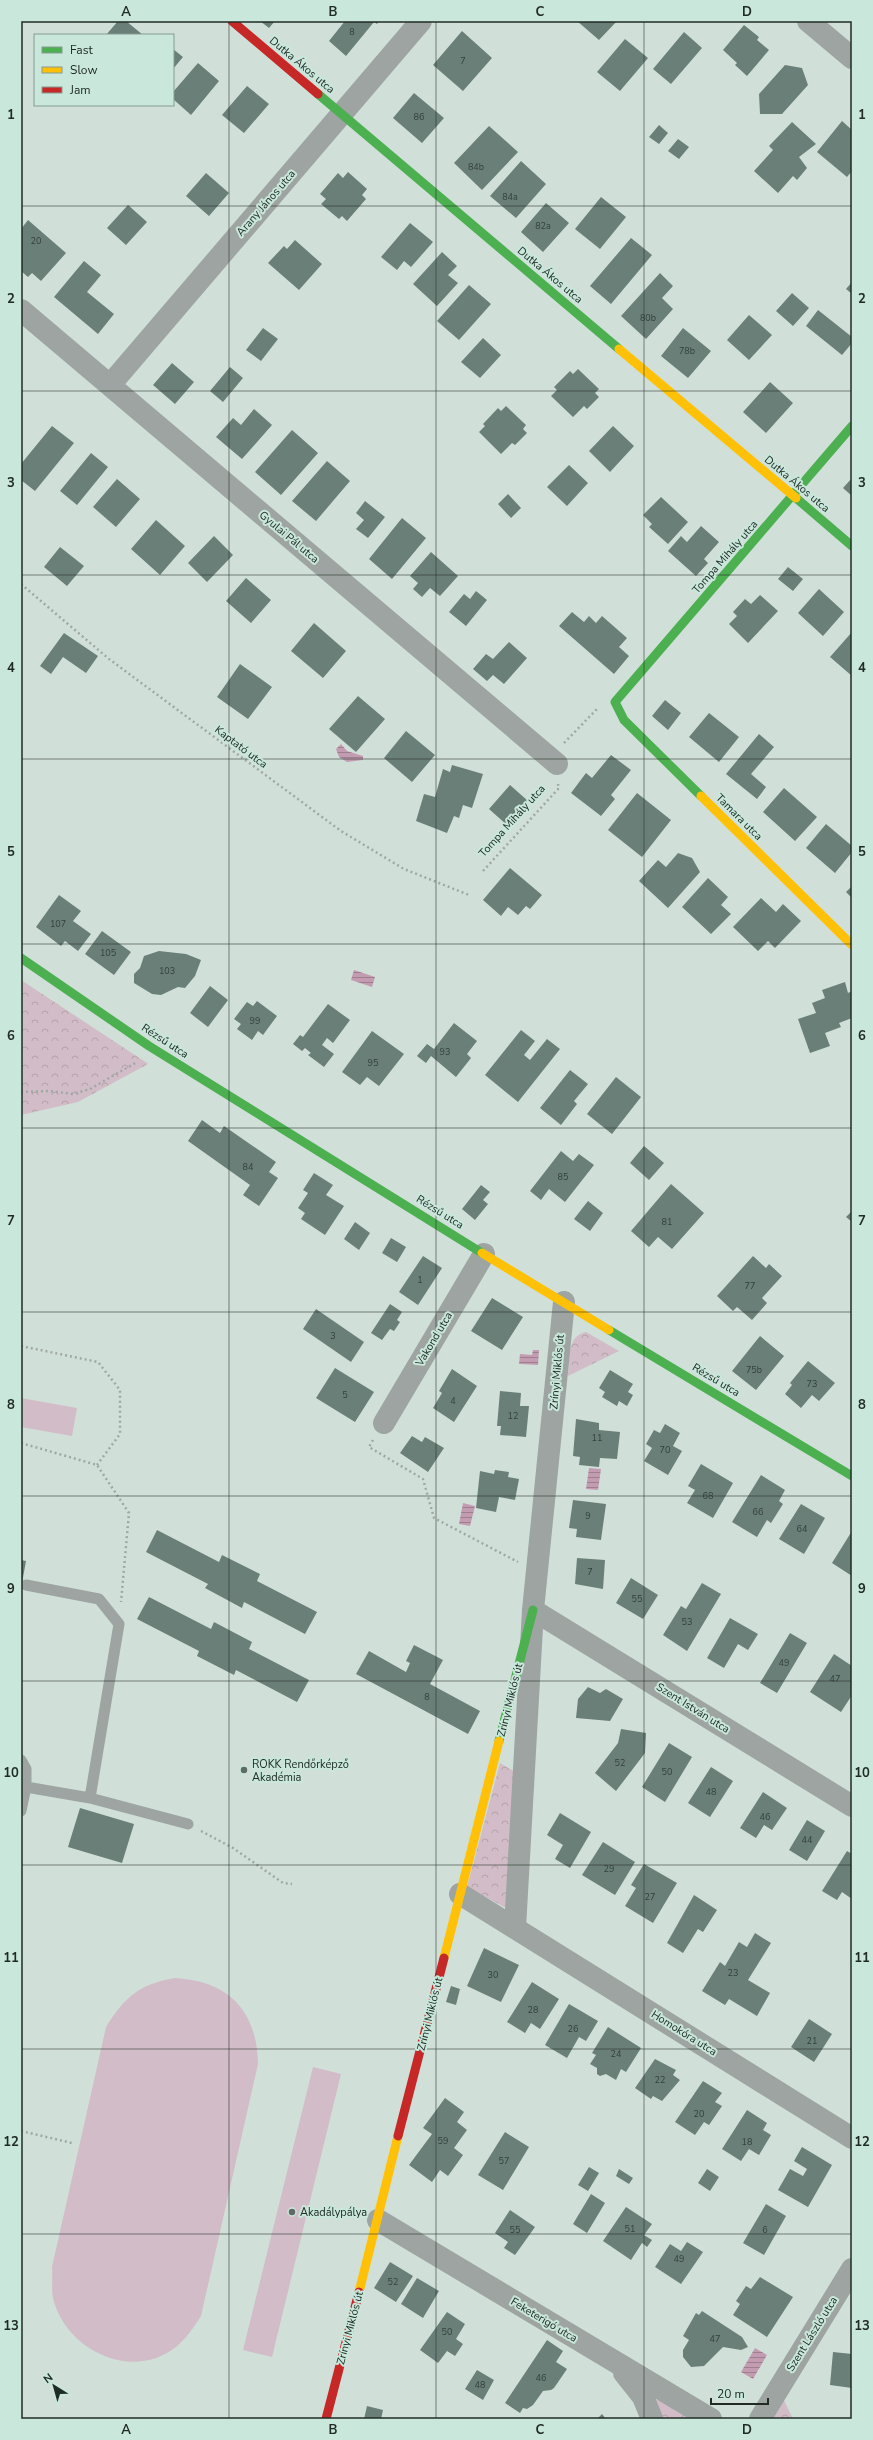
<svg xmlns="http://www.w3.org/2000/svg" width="873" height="2440" font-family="'Nunito Sans',sans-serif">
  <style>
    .park { fill: url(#park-crowns) }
    .pitch { fill: #d2bcc7 }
    .water { fill: url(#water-rules) }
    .building { fill: #6a7f78 }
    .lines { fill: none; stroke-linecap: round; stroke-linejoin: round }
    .path { stroke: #a0a8a4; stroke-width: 2.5; stroke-dasharray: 2 3; stroke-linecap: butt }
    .lane { stroke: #9da4a1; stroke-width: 11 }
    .street { stroke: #9da4a1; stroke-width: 22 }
    .fast { stroke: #4caf50; stroke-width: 9 }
    .slow { stroke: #ffc107; stroke-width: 9 }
    .jam { stroke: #c62828; stroke-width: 9 }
    .grid { fill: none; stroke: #202b26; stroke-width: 1; stroke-opacity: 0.55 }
    .poi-dot { fill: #5e6a65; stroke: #c9e7da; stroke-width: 1.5 }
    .labels { text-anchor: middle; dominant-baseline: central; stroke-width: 4; stroke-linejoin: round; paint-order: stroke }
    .number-label { font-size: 9px; fill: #32403a }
    .street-label { font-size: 11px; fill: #202b26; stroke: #c9e7da }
    .poi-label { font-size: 11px; fill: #202b26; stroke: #c9e7da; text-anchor: start }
    .neatline { fill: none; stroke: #202b26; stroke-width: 1.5 }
    .grid-label { font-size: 13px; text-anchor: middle; font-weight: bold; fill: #202b26 }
  </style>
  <defs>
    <pattern id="park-crowns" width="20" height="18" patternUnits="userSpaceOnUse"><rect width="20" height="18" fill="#d2bcc7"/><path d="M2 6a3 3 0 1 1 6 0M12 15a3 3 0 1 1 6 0" fill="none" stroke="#b4a2ab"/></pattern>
    <pattern id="water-rules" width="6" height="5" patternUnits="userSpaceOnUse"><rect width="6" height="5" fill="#c39cb1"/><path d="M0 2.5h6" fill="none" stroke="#9e7f90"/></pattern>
  </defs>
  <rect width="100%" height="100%" fill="#d0e0d9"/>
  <path class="park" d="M21,980L147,1063L148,1064L78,1102L21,1115Z
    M586,1332L619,1351L568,1376C570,1360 566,1336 586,1332Z
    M500,1763L517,1773L506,1908L467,1887Z
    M782,2396L793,2419H770Z
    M661,2399L695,2419H659L656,2400Z"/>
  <path class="pitch" d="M21,1398L77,1408L72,1436L21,1427Z
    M175,1978C228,1981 257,2010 258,2064L201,2316C194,2327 186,2339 176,2347C132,2382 65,2350 53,2298C51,2288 53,2277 52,2267L106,2027C125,1997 139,1984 175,1978Z
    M313,2067L341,2074L272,2357L243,2350Z"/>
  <path class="water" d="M341,744L347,751L363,756V760L347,762L339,757L336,749Z
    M354,970L375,977L372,987L351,980Z
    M533,1350H539L538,1365L519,1364L520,1354L532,1355Z
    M589,1468L601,1469L598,1490L586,1489Z
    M463,1503L475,1506L470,1526L459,1524Z
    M755,2348L767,2355L753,2379L741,2372Z"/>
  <path class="building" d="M118,21H126L143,35H106Z
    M260,21H275L269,28Z
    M345,21H379L377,24L374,22L346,56L329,41Z
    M577,21H617L599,40Z
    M744,25L759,37L757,40L769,50L747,76L735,65L737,63L723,50Z
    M462,31L492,58L463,91L433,65Z
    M684,32L702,48L671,84L653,69Z
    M625,39L648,58L620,91L597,72Z
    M173,49L183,57L173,69Z
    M198,63L219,81L191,115L173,99V92Z
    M785,65L802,68L808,85L782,114H760L759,94Z
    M247,86L269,104L244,133L222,115Z
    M414,93L444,118L422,143L393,118Z
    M842,121L852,130V171L847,177L817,152Z
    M792,122L816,144L799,157L807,168L797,180L793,176L778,193L754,171L773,150L769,146Z
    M659,125L668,133L659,144L649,137Z
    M489,126L518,152L482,190L454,163Z
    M678,139L689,147L679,159L668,151Z
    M521,161L546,184L516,218L490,196Z
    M348,172L367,189L362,195L366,199L347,221L342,216L339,219L321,204L326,199L320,194L338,173L343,178Z
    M206,173L229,193L209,216L186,196Z
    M601,197L626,217L600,249L575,229Z
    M546,203L569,223L543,252L521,232Z
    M128,205L147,222L126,245L107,228Z
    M28,220L66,253L41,281L32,273L28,277L21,271V229Z
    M410,223L433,242L411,267L404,261L397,270L381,257Z
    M631,238L652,255L611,304L590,286Z
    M295,240L322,264L299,290L268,263L284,246L287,249Z
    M442,252L457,266L448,275L458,283L437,306L413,284Z
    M84,261L101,275L87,292L114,314L98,334L54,297Z
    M660,273L673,286L662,298L673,309L646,339L621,316Z
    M852,282V294L846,289Z
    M469,285L491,304L459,340L437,321Z
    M792,293L809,308L793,326L776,311Z
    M818,310L852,337V343L842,355L806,326Z
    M749,315L772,335L749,360L727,340Z
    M263,328L278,339L261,361L246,350Z
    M683,328L711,351L688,378L661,356Z
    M483,338L501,355L480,378L461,362Z
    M172,363L194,382L175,404L153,385Z
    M230,367L243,378L223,402L210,391Z
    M578,369L599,389L595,393L599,397L587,409L584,406L573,417L551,396L557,390L554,387L570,371L573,374Z
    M770,382L793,403L766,433L743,412Z
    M506,406L526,425L523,429L527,433L515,445L512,443L501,454L479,432L485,426L483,424L498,408L501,411Z
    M254,409L272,425L242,459L216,437L233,418L241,425Z
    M52,426L74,443L35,491L21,480V464Z
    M613,426L634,446L610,472L589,451Z
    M292,430L318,453L281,495L255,472Z
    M91,453L108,467L77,505L60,491Z
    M327,461L350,481L316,521L292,501Z
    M569,465L588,483L567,506L547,487Z
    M852,478V496L843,488Z
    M117,479L140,499L116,527L93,507Z
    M508,494L521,508L511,518L498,504Z
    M661,497L688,522L668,544L649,527L652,524L643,515Z
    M365,501L385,517L368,538L356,529L364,520L356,513Z
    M402,518L426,538L392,579L369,559Z
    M156,520L185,546L160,575L131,549Z
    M701,526L719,542L704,559L708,563L696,576L668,551L681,536L687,542Z
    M214,536L233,555L207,582L188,563Z
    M60,547L84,566L67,586L44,567Z
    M431,552L458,576L440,596L430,588L422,597L413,589L418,583L410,576Z
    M788,567L803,579L793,591L778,579Z
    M246,578L271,600L251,623L226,601Z
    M819,589L844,612L823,636L798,613Z
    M476,591L487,600L466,626L449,612L464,594L470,599Z
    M760,595L778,611L748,643L729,624L737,616L733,612L745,599L751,604Z
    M572,612L584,622L589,616L596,623L602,616L627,638L619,647L629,656L614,674L559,626Z
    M314,623L346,651L323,678L291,651Z
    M852,632V676L830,657Z
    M64,633L98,656L86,673L63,657L51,674L40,666Z
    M509,642L527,658L504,684L493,675L487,681L473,669L486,654L493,659Z
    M240,664L272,687L248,719L217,697Z
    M358,696L385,719L356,752L329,729Z
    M665,700L681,713L668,730L652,716Z
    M709,713L739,737L719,762L689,737Z
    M406,731L435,755L412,782L384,758Z
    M759,734L774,747L751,774L766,787L757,799L726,774Z
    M611,755L631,770L611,795L615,799L601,816L571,793L586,773L592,778Z
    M452,765L483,774L472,808L463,805L459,818L454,816L447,833L416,821L424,794L435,797L443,769L450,772Z
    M510,785L528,801L507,825L489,809Z
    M784,788L817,817L795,841L763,812Z
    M637,793L671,820L642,857L608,830Z
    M826,824L852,846V852L835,873L806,848Z
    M678,853L692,858L700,872L668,908L639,881L658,860L666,867Z
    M510,868L542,895L530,909L526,906L518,915L508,907L501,916L483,900Z
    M708,878L728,897L721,905L731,914L711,934L682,907Z
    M852,886V898L846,892Z
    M59,895L81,911L73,921L91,934L78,951L65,941L61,946L36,927Z
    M761,898L776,912L783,904L801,921L775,948L768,941L758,951L733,927Z
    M102,931L131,952L114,975L85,954Z
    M159,951L186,954L201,960L195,976L185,988L178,987L161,995L152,994L134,983V974L140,968L144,956Z
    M845,982L848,993L852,991V1018L839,1023L841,1027L825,1033L830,1046L810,1053L798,1019L816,1013L812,1003L825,998L822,990Z
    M210,986L228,1000L208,1027L190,1013Z
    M257,1001L277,1016L263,1035L258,1031L252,1040L237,1029L241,1024L234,1019L247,1002L253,1006Z
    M328,1004L350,1020L333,1043L327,1038L322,1045L334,1054L324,1067L308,1055L311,1053L305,1048L302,1051L293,1044L300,1035L303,1037Z
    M454,1023L477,1041L467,1054L471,1058L456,1077L431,1056L426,1063L417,1056L427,1044L434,1049Z
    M521,1030L535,1041L524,1055L530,1060L547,1039L560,1049L518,1102L485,1075Z
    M372,1031L404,1054L379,1086L367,1077L360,1085L342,1072Z
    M570,1070L588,1084L574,1101L577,1104L561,1125L540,1108Z
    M616,1077L641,1097L612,1134L587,1114Z
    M202,1120L220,1133L224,1126L276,1162L269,1172L278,1178L259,1206L243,1195L250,1185L188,1141Z
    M644,1146L664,1163L649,1180L630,1163Z
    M561,1151L573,1161L579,1154L594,1165L565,1202L549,1189L541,1200L530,1191Z
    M314,1173L333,1185L326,1195L344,1206L325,1235L301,1219L305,1213L298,1208L308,1193L303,1190Z
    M671,1184L704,1213L672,1249L658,1237L649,1247L631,1231Z
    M481,1185L490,1192L483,1200L488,1204L475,1220L462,1209Z
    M588,1201L603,1213L590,1231L574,1219Z
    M852,1211V1222L846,1217Z
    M355,1222L370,1233L359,1250L344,1239Z
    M391,1238L406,1247L397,1262L382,1253Z
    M423,1256L442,1268L418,1305L399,1292Z
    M753,1256L766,1268L769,1264L782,1276L762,1298L767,1303L752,1320L737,1307L733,1311L717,1296Z
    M492,1298L523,1317L502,1350L471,1331Z
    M390,1304L402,1312L397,1320L400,1322L394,1331L390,1329L382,1340L371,1333Z
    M316,1309L364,1342L351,1362L303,1329Z
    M760,1336L784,1356L756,1390L732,1371Z
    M808,1361L835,1383L819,1401L812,1395L801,1408L785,1394L792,1385L790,1383Z
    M335,1368L374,1392L355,1422L316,1398Z
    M452,1369L477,1386L454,1422L433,1408L442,1393L439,1391Z
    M610,1370L633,1384L628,1392L633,1395L627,1406L619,1401L617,1406L602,1397L605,1392L599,1388Z
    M500,1391L521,1393L520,1406H529L526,1437L500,1435L501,1426H497Z
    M576,1419L599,1423V1430L620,1432L617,1459L600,1458L599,1467L579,1465L580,1457L573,1456Z
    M665,1424L680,1433L673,1446L682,1451L668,1475L644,1461L652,1448L646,1444L654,1430L660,1433Z
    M412,1436L422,1442L425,1437L444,1448L428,1472L400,1453Z
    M701,1464L733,1483L713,1518L687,1503L695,1490L688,1486Z
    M495,1470L509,1472L508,1477L519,1479L515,1500L499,1497L496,1512L476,1508L480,1471L494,1474Z
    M761,1475L785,1490L779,1501L783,1504L771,1523L767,1520L757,1537L732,1522Z
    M573,1500L606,1504L601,1540L576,1537L577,1529L569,1528Z
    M801,1504L825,1518L804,1554L779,1539Z
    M157,1530L219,1562L222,1555L260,1574L257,1581L317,1612L305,1634L244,1602L242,1608L205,1588L208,1584L146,1552Z
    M852,1531V1576L832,1563Z
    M577,1558L605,1560L603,1589L575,1584Z
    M21,1560L26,1561L22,1583H21Z
    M631,1578L658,1595L643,1619L616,1603Z
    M702,1583L721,1594L687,1651L663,1635L681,1606L686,1609Z
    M149,1597L211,1629L214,1622L252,1642L249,1649L309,1680L297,1702L236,1670L234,1675L197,1656L199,1651L137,1619Z
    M730,1618L758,1634L748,1650L738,1644L724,1668L707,1658Z
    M790,1633L807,1643L777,1693L760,1683Z
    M414,1645L443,1660L430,1684L480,1711L468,1734L356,1674L369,1651L406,1672L410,1663L406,1661Z
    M834,1654L852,1666V1695L841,1712L810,1692Z
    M588,1687L600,1693L606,1689L623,1699L610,1721L576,1718L578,1699Z
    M621,1729L646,1733L645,1753L616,1791L595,1773L618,1743Z
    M669,1743L692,1757L665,1802L642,1787Z
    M711,1767L733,1781L710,1817L688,1803Z
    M763,1792L787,1808L772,1830L764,1825L756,1838L740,1828Z
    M80,1808L134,1824L122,1863L68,1847Z
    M560,1813L591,1832L570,1868L555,1859L563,1845L547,1835Z
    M807,1820L825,1831L807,1861L789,1850Z
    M603,1842L635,1862L615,1895L582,1875Z
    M847,1851L852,1854V1899L842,1892L837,1900L822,1891Z
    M644,1864L677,1883L653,1923L625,1906L636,1888L631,1885Z
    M694,1895L717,1910L703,1932L698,1929L683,1953L667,1943Z
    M755,1933L771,1943L748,1980L770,1993L757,2016L729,1999L725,2005L702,1991L720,1962L725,1966L739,1942L747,1947Z
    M484,1948L519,1965L501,2002L467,1986Z
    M532,1982L559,1999L540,2029L531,2023L525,2033L507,2022Z
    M451,1986L460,1989L456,2005L446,2002Z
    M569,2004L598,2021L586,2041L579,2037L567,2058L545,2045Z
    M809,2019L832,2034L814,2062L791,2047Z
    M608,2027L641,2048L626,2072L621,2069L616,2080L606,2074L600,2076L597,2074V2068L590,2064L596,2055L592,2053Z
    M655,2059L676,2070L673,2075L680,2080L662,2101L653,2096L651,2099L635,2088Z
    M703,2081L722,2093L715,2102L722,2106L709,2125L704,2122L695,2135L675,2122Z
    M445,2098L464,2112L457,2122L467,2130L454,2148L463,2155L448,2176L440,2170L432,2182L409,2165L432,2134L423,2128Z
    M747,2110L767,2123L763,2130L771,2135L759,2155L749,2149L741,2161L722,2149Z
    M505,2132L529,2147L503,2190L478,2175Z
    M802,2147L832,2165L808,2207L778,2190L790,2169L803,2176L807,2169L794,2161Z
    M589,2167L599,2173L588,2191L578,2185Z
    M619,2169L633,2178L629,2184L616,2176Z
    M707,2169L719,2177L710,2191L698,2183Z
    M591,2194L605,2203L587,2233L573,2224Z
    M766,2204L786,2216L764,2255L743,2243Z
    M626,2207L652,2224L644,2235L652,2240L647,2247L642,2243L631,2260L603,2241Z
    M510,2210L535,2227L515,2255L504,2248L508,2242L495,2233Z
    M687,2242L703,2252L681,2284L655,2267L670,2244L681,2251Z
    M390,2262L413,2276L396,2302L374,2288Z
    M760,2277L793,2297L767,2337L733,2315L740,2304L736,2301L746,2286L751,2289Z
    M417,2278L439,2291L423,2318L401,2304Z
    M702,2311L742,2337L748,2347L741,2350L723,2347L704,2366L691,2367L683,2357V2350L689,2340L683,2336L696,2313L699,2315Z
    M447,2312L465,2324L456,2339L463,2344L455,2356L447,2351L438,2363L420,2350Z
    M547,2340L563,2351L556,2362L567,2369L554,2388L551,2390L543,2391L533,2405L527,2409L523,2408L520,2413L505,2403Z
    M833,2352L852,2354V2388L830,2385Z
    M477,2370L494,2380L483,2400L465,2389Z
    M367,2406L383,2410L381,2419H364Z
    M602,2414L606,2419H597Z"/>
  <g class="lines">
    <path class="path" d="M21,584L109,659L341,831L404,869L469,895
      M564,743L597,709
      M483,871L559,788L558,784
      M21,1092L49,1091L73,1094L90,1089L137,1062
      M21,1346L98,1362L120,1390V1434L97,1465
      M373,1440L369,1447L423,1479L434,1518L518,1562
      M21,1443L97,1465L129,1513L121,1602
      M201,1831L233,1848L283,1883L292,1884
      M21,2131L72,2143"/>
    <path class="lane" d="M21,1760L26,1769V1787
      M90,1798L188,1824
      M21,1811L26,1787L90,1798L119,1624L99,1599L26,1585"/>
    <path class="street" d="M808,21L852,58
      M21,310L557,764
      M110,385L421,21
      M384,1423L484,1254
      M533,1610L852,1806
      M460,1894L852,2138
      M515,1928L533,1610L564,1302
      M378,2220L711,2419
      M624,2373L643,2397L652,2419
      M760,2419L852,2269"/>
    <path class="fast" d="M318,94L619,349
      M796,498L852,546
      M701,796L624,720L615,702L852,426
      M21,958L149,1046L482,1253
      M609,1330L852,1476
      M499,1741L533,1610"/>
    <path class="slow" d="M619,349L796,498
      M701,796L852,945
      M482,1253L609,1330
      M444,1958L499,1741
      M359,2292L398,2136"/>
    <path class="jam" d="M232,21L318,94
      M398,2136L444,1958
      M326,2419L359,2292"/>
  </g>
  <path class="grid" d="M229,21V2419M436,21V2419M644,21V2419M21,206H852M21,391H852M21,575H852M21,759H852M21,944H852M21,1128H852M21,1312H852M21,1496H852M21,1681H852M21,1865H852M21,2049H852M21,2234H852"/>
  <g class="poi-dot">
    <circle cx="244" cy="1770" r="4"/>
    <circle cx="292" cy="2212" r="4"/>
  </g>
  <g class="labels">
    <g class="number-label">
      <text x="352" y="32">8</text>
      <text x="463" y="61">7</text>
      <text x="419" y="117">86</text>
      <text x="476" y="167">84b</text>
      <text x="510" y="197">84a</text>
      <text x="543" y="226">82a</text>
      <text x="36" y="241">20</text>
      <text x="648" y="318">80b</text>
      <text x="687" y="351">78b</text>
      <text x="58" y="924">107</text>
      <text x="108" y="953">105</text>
      <text x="167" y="971">103</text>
      <text x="255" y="1021">99</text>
      <text x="445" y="1052">93</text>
      <text x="373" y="1063">95</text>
      <text x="248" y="1167">84</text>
      <text x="563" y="1177">85</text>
      <text x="667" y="1222">81</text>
      <text x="420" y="1280">1</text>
      <text x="750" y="1286">77</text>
      <text x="333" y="1336">3</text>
      <text x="754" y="1370">75b</text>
      <text x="812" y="1384">73</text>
      <text x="345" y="1395">5</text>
      <text x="453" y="1401">4</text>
      <text x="513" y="1416">12</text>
      <text x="597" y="1438">11</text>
      <text x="665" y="1450">70</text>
      <text x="708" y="1496">68</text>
      <text x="758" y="1512">66</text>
      <text x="588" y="1516">9</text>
      <text x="802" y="1529">64</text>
      <text x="590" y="1572">7</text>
      <text x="637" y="1599">55</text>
      <text x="687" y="1622">53</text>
      <text x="784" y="1663">49</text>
      <text x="835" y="1679">47</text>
      <text x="427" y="1697">8</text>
      <text x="620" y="1763">52</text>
      <text x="667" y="1772">50</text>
      <text x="711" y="1792">48</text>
      <text x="765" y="1817">46</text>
      <text x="807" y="1840">44</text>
      <text x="609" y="1869">29</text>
      <text x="650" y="1897">27</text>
      <text x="733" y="1973">23</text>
      <text x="493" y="1975">30</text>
      <text x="533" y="2010">28</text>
      <text x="573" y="2029">26</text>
      <text x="812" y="2041">21</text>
      <text x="616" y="2054">24</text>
      <text x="660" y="2080">22</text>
      <text x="699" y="2114">20</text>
      <text x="443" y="2141">59</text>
      <text x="747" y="2142">18</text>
      <text x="504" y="2161">57</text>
      <text x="630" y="2229">51</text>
      <text x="515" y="2230">55</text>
      <text x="765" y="2230">6</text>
      <text x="679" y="2259">49</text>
      <text x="393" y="2282">52</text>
      <text x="447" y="2332">50</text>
      <text x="715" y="2339">47</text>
      <text x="541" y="2378">46</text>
      <text x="480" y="2385">48</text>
    </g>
    <g class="street-label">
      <text transform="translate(302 65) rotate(40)">Dutka Ákos utca</text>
      <text transform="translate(266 203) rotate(-49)">Arany János utca</text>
      <text transform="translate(550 275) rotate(40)">Dutka Ákos utca</text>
      <text transform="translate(797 484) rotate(40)">Dutka Ákos utca</text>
      <text transform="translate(289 537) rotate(40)">Gyulai Pál utca</text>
      <text transform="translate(725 557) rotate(-49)">Tompa Mihály utca</text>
      <text transform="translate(241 747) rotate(37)">Kaptató utca</text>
      <text transform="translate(739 817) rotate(45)">Tamara utca</text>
      <text transform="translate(512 821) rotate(-48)">Tompa Mihály utca</text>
      <text transform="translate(165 1041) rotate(33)">Rézsű utca</text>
      <text transform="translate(440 1212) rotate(32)">Rézsű utca</text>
      <text transform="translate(434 1339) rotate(-59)">Vakond utca</text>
      <text transform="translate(557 1372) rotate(-85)">Zrínyi Miklós út</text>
      <text transform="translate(716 1380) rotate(31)">Rézsű utca</text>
      <text transform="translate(510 1700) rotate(-76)">Zrínyi Miklós út</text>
      <text transform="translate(693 1708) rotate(32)">Szent István utca</text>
      <text transform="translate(430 2014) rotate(-76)">Zrínyi Miklós út</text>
      <text transform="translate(684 2033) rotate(32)">Homokóra utca</text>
      <text transform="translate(544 2320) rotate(31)">Feketerigó utca</text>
      <text transform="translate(350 2328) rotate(-75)">Zrínyi Miklós út</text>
      <text transform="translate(812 2334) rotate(-58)">Szent László utca</text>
    </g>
    <g class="poi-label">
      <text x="252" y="1764">ROKK Rendőrképző<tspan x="252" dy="13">Akadémia</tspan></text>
      <text x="300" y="2212">Akadálypálya</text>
    </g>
  </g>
  <rect width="873" height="2440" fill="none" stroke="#c9e7da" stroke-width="44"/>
  <rect x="34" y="34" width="140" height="72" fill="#c9e7da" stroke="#859c92"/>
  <rect x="42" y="47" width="20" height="6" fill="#4caf50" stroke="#859c92"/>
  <text x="70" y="54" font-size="12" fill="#202b26">Fast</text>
  <rect x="42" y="67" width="20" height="6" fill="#ffc107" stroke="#859c92"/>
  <text x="70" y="74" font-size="12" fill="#202b26">Slow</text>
  <rect x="42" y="87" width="20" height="6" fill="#c62828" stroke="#859c92"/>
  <text x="70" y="94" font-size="12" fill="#202b26">Jam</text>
  <g transform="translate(54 2386) rotate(323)" stroke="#c9e7da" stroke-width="3" paint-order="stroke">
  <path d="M0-3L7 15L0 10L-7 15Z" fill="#202b26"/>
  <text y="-6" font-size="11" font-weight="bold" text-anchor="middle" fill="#202b26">N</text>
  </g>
  <path d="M711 2398v6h57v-6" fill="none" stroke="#202b26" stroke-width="2"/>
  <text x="717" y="2398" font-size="12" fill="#202b26" stroke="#c9e7da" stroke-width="3" paint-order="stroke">20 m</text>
  <rect x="22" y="22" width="829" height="2396" class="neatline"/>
  <g class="grid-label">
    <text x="126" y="16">A</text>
    <text x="333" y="16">B</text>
    <text x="540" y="16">C</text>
    <text x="747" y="16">D</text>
    <text x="11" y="119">1</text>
    <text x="862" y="119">1</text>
    <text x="11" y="303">2</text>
    <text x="862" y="303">2</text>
    <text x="11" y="487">3</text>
    <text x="862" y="487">3</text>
    <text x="11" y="672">4</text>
    <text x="862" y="672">4</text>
    <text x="11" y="856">5</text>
    <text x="862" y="856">5</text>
    <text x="11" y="1040">6</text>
    <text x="862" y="1040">6</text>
    <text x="11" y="1225">7</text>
    <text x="862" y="1225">7</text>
    <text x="11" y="1409">8</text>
    <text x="862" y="1409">8</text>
    <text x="11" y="1593">9</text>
    <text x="862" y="1593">9</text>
    <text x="11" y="1777">10</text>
    <text x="862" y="1777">10</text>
    <text x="11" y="1962">11</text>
    <text x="862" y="1962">11</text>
    <text x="11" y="2146">12</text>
    <text x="862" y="2146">12</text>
    <text x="11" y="2330">13</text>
    <text x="862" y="2330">13</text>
    <text x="126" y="2434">A</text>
    <text x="333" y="2434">B</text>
    <text x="540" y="2434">C</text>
    <text x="747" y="2434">D</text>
  </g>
</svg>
